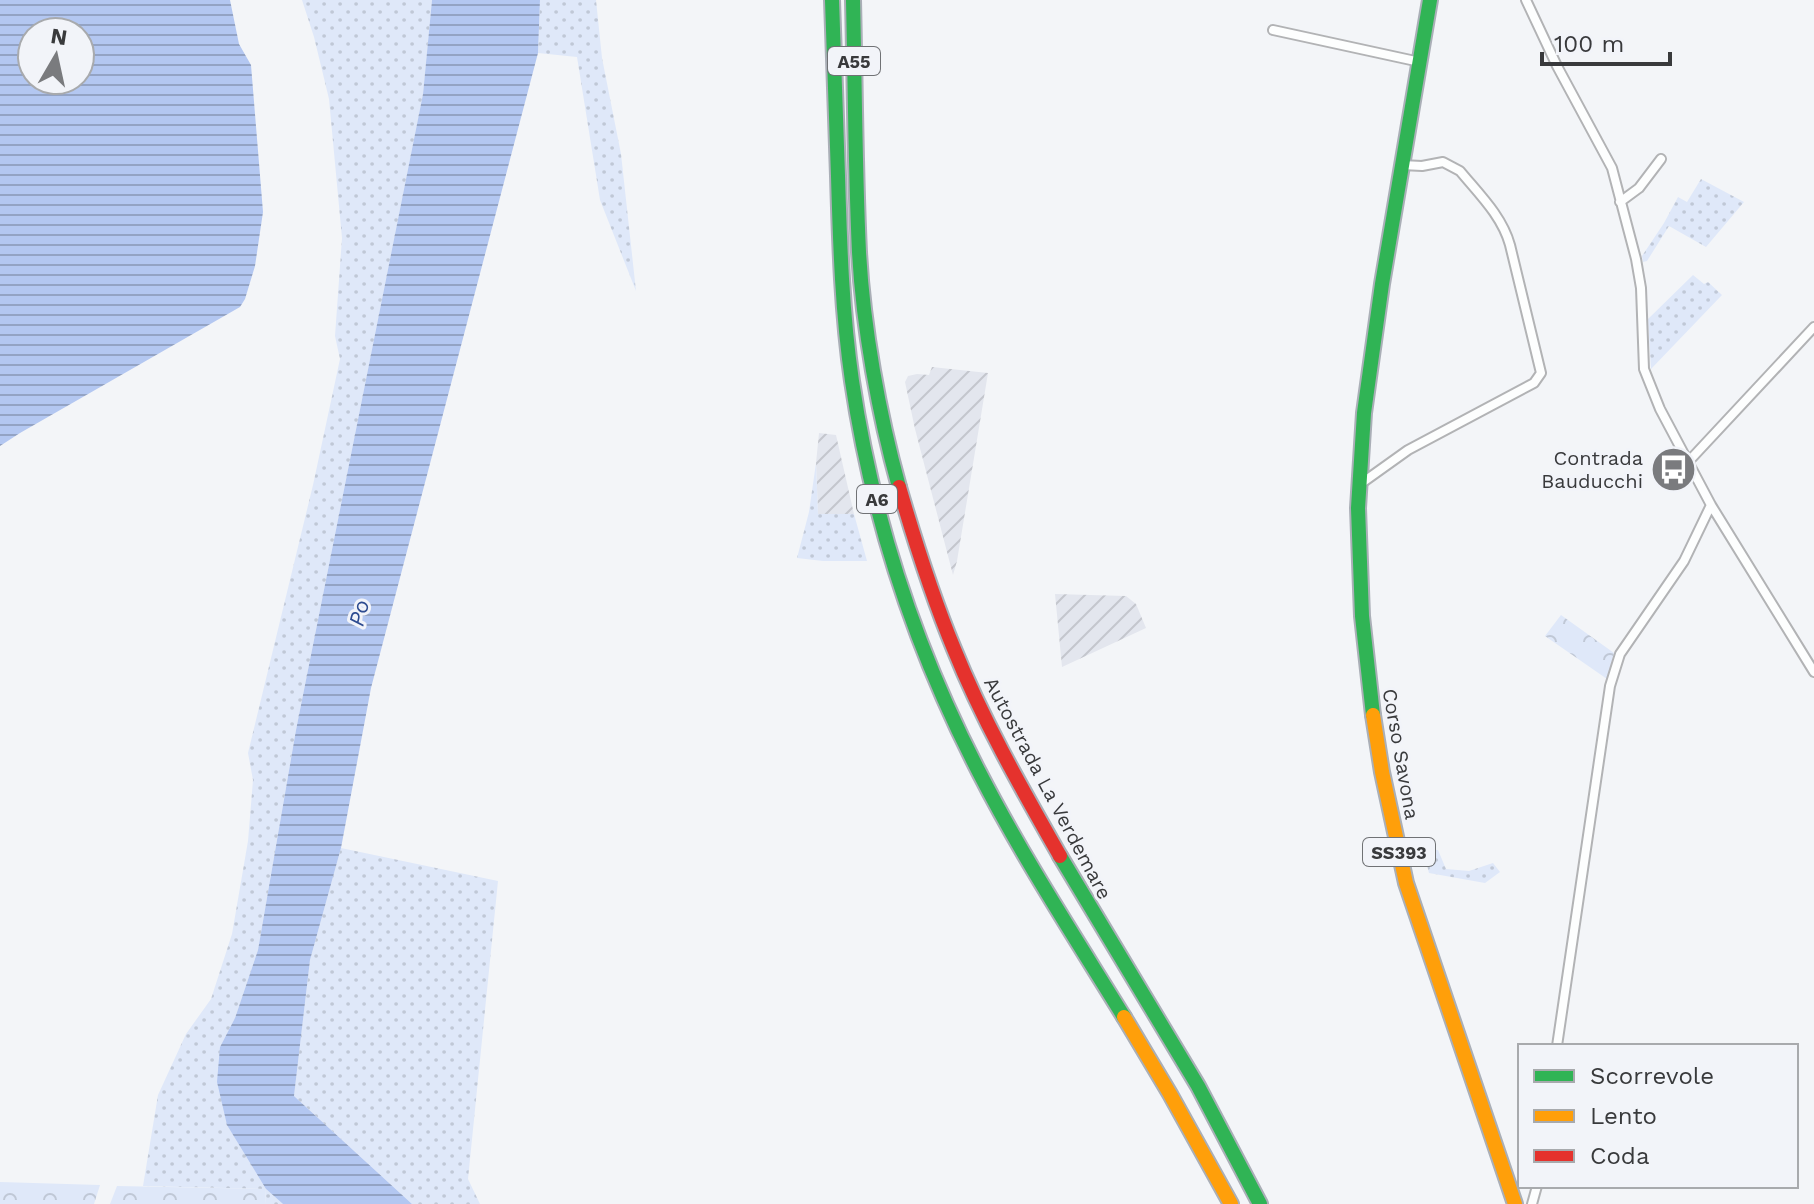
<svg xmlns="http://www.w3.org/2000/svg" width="1814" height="1204" font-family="'Work Sans',sans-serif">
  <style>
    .industrial { fill: url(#industrial-furrows) }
    .grass { fill: url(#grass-dots) }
    .forest { fill: url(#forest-crowns) }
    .water { fill: url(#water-rules); fill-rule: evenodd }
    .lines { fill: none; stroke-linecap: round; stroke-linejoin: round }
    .street-casing { stroke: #b2b3b5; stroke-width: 12 }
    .fast-casing { stroke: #aaafb7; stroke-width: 18 }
    .slow-casing { stroke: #aaafb7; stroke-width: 18 }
    .jam-casing { stroke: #aaafb7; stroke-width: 18 }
    .street { stroke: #fdfefe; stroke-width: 8 }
    .fast { stroke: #30b455; stroke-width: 14 }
    .slow { stroke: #ff9f0a; stroke-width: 14 }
    .jam { stroke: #e5322d; stroke-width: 14 }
    .labels { text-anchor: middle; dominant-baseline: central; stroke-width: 6; stroke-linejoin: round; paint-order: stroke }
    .shield { fill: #f2f4f9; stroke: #707275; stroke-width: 2 }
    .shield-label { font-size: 18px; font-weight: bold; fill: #393a3c }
    .poi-label { font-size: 20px; fill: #393a3c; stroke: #f2f4f9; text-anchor: end }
    .street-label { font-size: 20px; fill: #393a3c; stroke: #f2f4f9 }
    .water-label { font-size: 22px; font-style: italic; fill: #2e4c91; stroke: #f2f4f9 }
  </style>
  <defs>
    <pattern id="industrial-furrows" width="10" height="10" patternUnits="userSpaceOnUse" patternTransform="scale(2)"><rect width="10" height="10" fill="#e3e6ee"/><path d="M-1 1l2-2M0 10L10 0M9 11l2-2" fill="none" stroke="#c4c6cd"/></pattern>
    <pattern id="grass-dots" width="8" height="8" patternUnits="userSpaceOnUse" patternTransform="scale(2)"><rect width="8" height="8" fill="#dfe8f9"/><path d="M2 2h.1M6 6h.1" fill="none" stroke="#c0c8d6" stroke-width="1.8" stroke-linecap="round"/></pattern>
    <pattern id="forest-crowns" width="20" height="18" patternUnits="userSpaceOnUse" patternTransform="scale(2)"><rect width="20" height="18" fill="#dfe8f9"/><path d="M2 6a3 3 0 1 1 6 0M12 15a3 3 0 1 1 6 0" fill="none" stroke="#c0c8d6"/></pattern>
    <pattern id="water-rules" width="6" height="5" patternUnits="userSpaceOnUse" patternTransform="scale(2)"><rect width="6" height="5" fill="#b3c7f1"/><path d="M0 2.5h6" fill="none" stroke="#93a3c4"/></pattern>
  </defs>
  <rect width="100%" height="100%" fill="#f3f5f8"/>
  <path class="industrial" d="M932,367L988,373L957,561L953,575L915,429L905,382L908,376L917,374L929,375Z
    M819,433L836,435L854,514H818L816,463Z
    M1055,594L1126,596L1136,604L1146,628L1062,667Z"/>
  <path class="grass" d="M302,0H432L423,94L296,730L258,950L235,1018L220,1047L266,1189L283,1204H265L266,1189L143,1186L158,1095L186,1034L211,999L232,934L248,841L253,780L248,753L313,485L340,359L335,336L342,238L329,99L314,37Z
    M540,0H596L602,58L621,154L636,291L600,200L577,57L538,53Z
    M1701,179L1744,202L1706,247L1669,226L1647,261L1643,262L1642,256L1664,223L1678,197L1687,202Z
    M1693,275L1704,284L1708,282L1722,295L1651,369L1648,319Z
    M816,463L818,514H854L867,561H823L797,558L809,512Z
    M341,848L498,881L468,1179L480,1204H412L294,1096L310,960Z
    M1423,849L1438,850L1446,869L1469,871L1493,863L1500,872L1485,883L1429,873Z"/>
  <path class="forest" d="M1561,615L1614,653L1607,679L1545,636Z
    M0,1182L100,1185L94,1204H0Z
    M117,1186L266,1189L265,1204H110Z"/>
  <path class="water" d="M0,0H230L239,44L251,65L263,212L255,266L245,299L240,307L20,433L0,446ZM32,32H80V80H32Z
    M432,0H540L538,53L371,688L341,848L310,960L294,1096L412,1204H283L266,1189L227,1125L217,1082L220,1047L235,1018L258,950L296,730L423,94Z"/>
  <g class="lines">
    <defs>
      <path id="street" d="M1526,0L1557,66L1612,168L1636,259L1641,288L1644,369L1660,409L1711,505L1814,672
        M1273,30L1420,62
        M1620,202L1639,188L1661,159
        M1689,461L1814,327
        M1359,485L1408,450L1534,383L1541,373L1510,245C1502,216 1479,194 1460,171L1443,162L1422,166L1402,165
        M1557,1046L1610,686L1620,654L1684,561L1711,505
        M1532,1204L1537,1186"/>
      <path id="fast" d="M832,0C834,59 836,117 838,176C840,245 842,313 852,381C872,517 916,650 979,772C1022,856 1074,936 1124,1017
        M853,0C855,84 855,168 859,252C863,327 879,415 899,487
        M1373,715L1362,616L1358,508L1364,413L1382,284L1430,0
        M1060,856L1198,1086L1260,1204"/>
      <path id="slow" d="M1373,715L1382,772L1406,883L1515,1204
        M1124,1017L1170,1094L1231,1204"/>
      <path id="jam" d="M899,487C915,542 932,596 954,649C983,721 1022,789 1060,856"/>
    </defs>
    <use href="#street" class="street-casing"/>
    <use href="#fast" class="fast-casing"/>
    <use href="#slow" class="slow-casing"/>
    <use href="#jam" class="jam-casing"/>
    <use href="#street" class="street"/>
    <use href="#fast" class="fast"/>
    <use href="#slow" class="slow"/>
    <use href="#jam" class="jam"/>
  </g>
  <defs>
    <symbol id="bus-disc" viewBox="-11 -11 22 22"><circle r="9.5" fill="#7a7b7e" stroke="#f2f4f9"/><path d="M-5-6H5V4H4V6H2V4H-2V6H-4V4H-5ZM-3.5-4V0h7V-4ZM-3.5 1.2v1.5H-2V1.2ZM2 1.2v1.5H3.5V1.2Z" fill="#fff"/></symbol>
  </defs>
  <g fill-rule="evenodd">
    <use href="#bus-disc" x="1648" y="444" width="51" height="51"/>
  </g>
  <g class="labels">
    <g class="shield">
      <rect x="828" y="47" width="52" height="28" rx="6"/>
      <rect x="857" y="485" width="40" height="28" rx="6"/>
      <rect x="1363" y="838" width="72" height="28" rx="6"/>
    </g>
    <g class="shield-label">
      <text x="854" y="61">A55</text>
      <text x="877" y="499">A6</text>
      <text x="1399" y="852">SS393</text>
    </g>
    <g class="poi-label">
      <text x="1643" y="458">Contrada<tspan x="1643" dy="23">Bauducchi</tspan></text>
    </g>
    <g class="street-label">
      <text transform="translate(1401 754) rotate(80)">Corso Savona</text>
      <text transform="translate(1048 788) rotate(62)">Autostrada La Verdemare</text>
    </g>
    <g class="water-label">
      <text transform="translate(359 613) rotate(-76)">Po</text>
    </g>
  </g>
  <rect x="1518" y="1044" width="280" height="144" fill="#f2f4f9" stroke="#a8aaad" stroke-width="2"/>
  <rect x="1534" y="1070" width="40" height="12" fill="#30b455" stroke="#a8aaad" stroke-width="2"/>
  <text x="1590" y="1084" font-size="24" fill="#393a3c">Scorrevole</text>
  <rect x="1534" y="1110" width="40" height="12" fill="#ff9f0a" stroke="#a8aaad" stroke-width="2"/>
  <text x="1590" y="1124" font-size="24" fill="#393a3c">Lento</text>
  <rect x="1534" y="1150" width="40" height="12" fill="#e5322d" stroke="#a8aaad" stroke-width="2"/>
  <text x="1590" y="1164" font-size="24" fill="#393a3c">Coda</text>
  <g transform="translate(56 56) rotate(9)"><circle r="38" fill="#f2f4f9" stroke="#a8aaad" stroke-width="2"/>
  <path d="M0-6L14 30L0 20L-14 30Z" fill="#7a7b7e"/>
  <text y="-12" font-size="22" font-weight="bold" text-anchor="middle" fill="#393a3c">N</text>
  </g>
  <path d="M1542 52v12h128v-12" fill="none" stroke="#393a3c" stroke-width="4"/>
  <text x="1554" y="52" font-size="24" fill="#393a3c" stroke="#f2f4f9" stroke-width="6" paint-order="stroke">100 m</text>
</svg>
